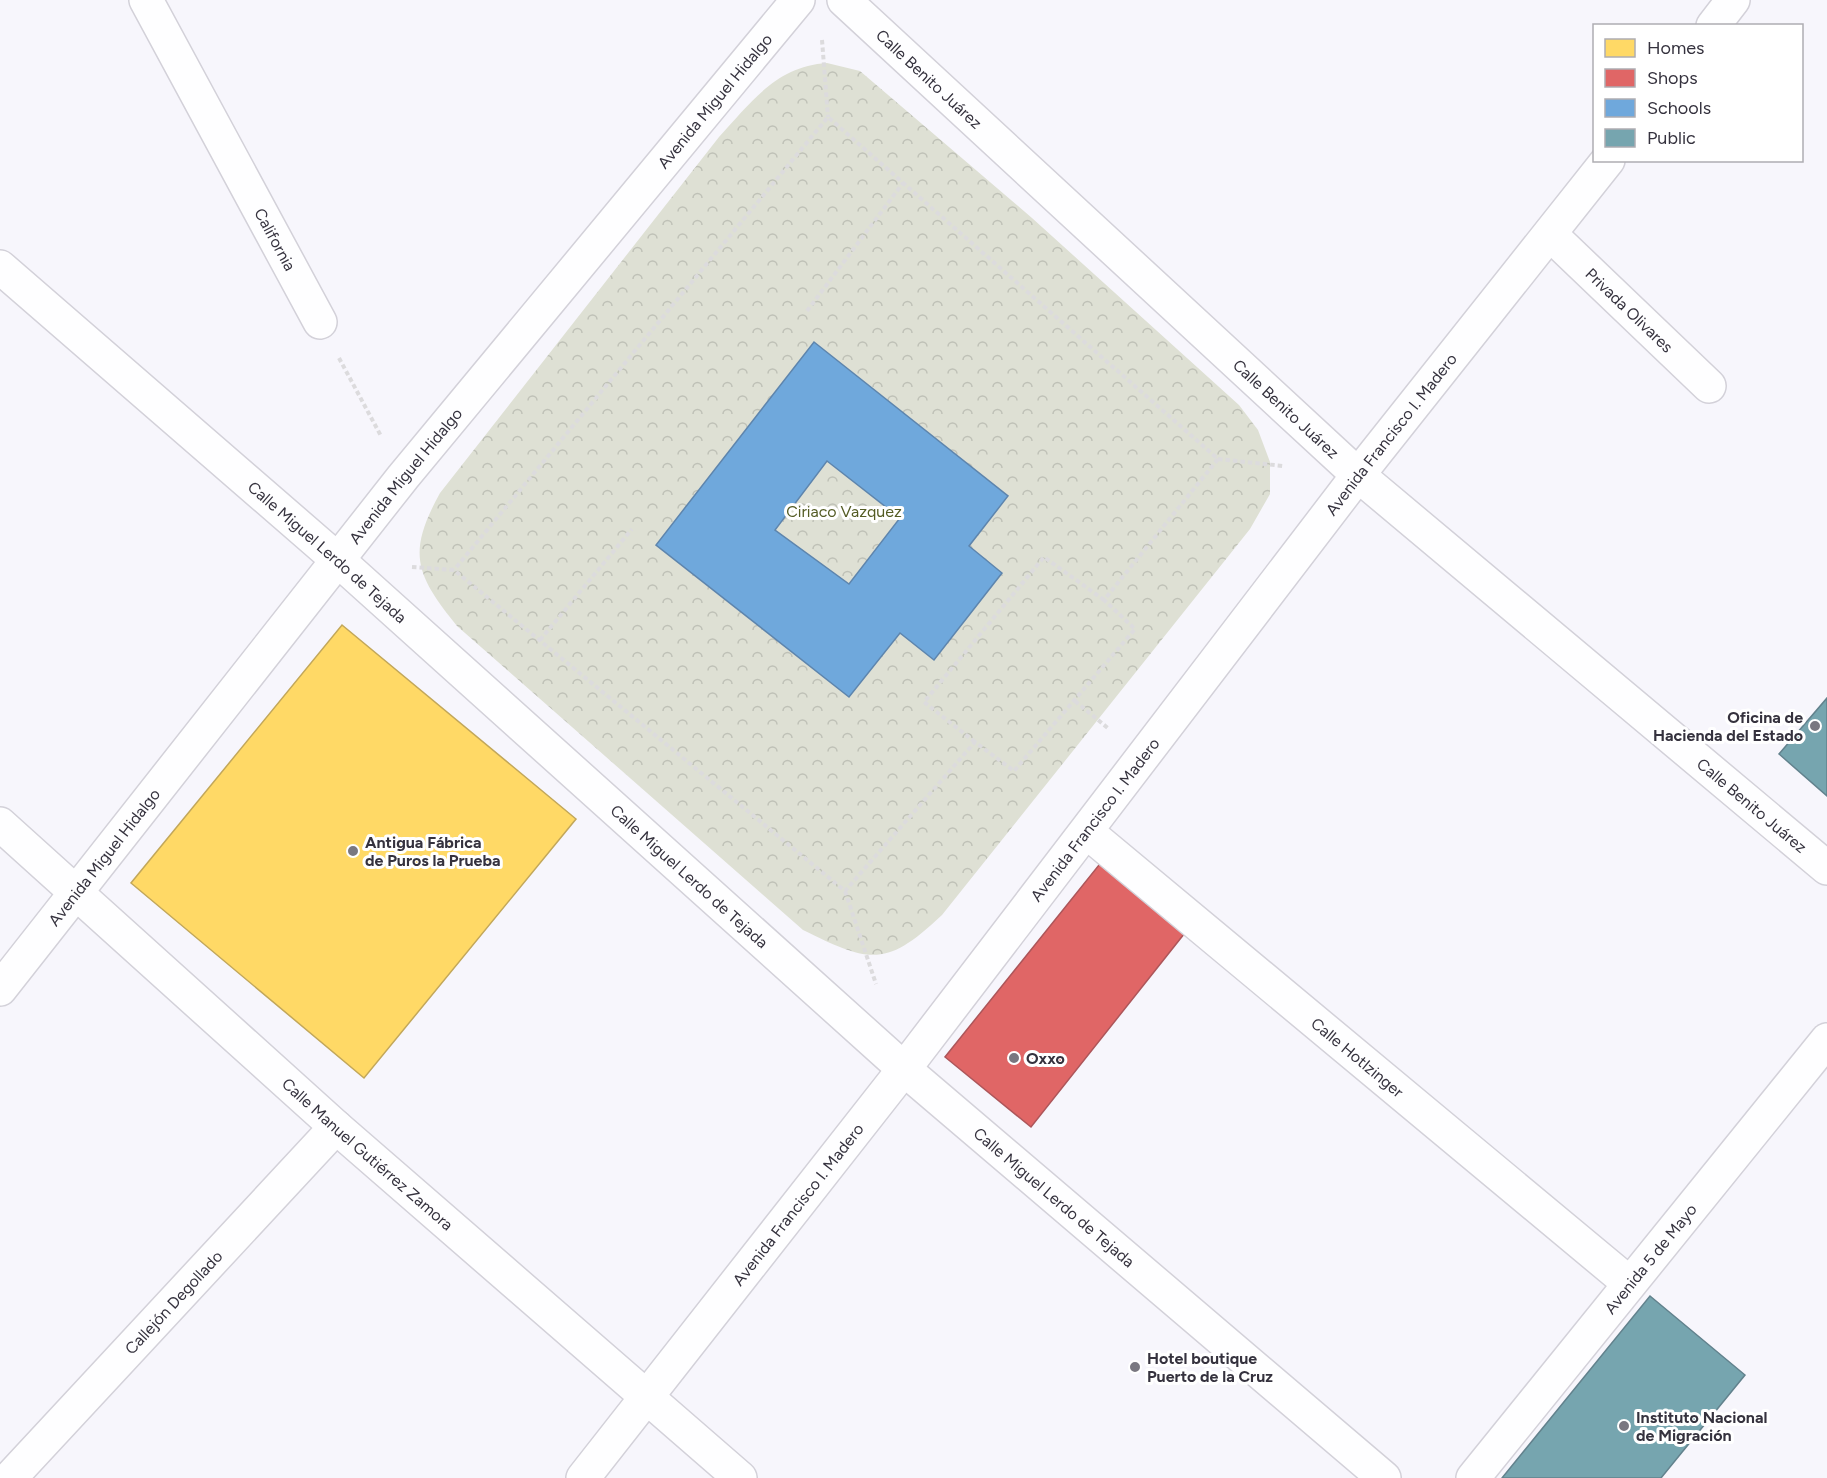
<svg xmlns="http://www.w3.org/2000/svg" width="1827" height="1478" font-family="Figtree,sans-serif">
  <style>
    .forest { fill: url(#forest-crowns) }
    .homes { fill: #ffd966; stroke: #c2a75a; stroke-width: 1.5 }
    .shops { fill: #e06666; stroke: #ad565a; stroke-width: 1.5 }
    .schools { fill: #6fa8dc; stroke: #5e85ad; stroke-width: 1.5; fill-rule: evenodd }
    .public { fill: #76a5af; stroke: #62828d; stroke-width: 1.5 }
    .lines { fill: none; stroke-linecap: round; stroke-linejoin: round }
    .street-casing { stroke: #d3d1d9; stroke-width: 36 }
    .secondary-casing { stroke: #d3d1d9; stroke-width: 36 }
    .path { stroke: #dcdbdd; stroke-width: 4; stroke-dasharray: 4.5 3; stroke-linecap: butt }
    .street { stroke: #fefeff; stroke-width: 33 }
    .secondary { stroke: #fefeff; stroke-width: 33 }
    .poi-dot { fill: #797780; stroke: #fff; stroke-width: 2 }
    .labels { text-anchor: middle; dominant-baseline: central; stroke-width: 6; stroke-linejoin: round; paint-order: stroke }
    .street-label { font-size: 16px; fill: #35323e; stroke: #fff }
    .park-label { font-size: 16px; fill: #545c24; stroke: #fff }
    .poi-label { font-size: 16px; font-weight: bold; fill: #35323e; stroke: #fff; text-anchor: start }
  </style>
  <defs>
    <pattern id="forest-crowns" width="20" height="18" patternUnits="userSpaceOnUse" patternTransform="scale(1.5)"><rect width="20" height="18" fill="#dee0d4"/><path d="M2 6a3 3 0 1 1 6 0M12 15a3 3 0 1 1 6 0" fill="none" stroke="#bfc1b7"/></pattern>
  </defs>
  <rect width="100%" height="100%" fill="#f7f6fc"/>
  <path class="forest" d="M827,63L860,71L1032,218L1239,405L1258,430L1270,462V494L1250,529L942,915C886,968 870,963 803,930L457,626C415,574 407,553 440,493L719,137C751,102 777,66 827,63Z"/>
  <path class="homes" d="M342,625L576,819L364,1078L131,883Z"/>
  <path class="shops" d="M1103,860L1188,929L1031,1127L945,1057Z"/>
  <path class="schools" d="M814,342L1008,496L969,546L1002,573L934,660L900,633L849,697L656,545ZM827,461L900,518L849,584L775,530Z"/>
  <path class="public" d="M1827,698V796L1779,754Z
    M1650,1296L1745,1375L1661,1478H1502Z"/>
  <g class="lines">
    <defs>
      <g id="street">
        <path id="s1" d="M146,0L320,322"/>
        <path id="s2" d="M844,0L1358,475L1827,868"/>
        <path d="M1713,26L1733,0"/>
        <path id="s3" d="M1550,234L1709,386"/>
        <path id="s4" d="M0,267L339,561L904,1069L1384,1478"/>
        <path id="s5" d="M0,824L336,1127L740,1478"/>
        <path id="s6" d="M1087,832L1629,1283"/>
        <path id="s7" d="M0,989L403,477L798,0"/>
        <path id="s8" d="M10,1478L336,1127"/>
        <path id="s9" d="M583,1478L904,1069L1358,475L1608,160"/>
      </g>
      <g id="secondary">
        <path id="s10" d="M1473,1478L1827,1040"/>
      </g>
    </defs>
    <use href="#street" class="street-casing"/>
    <use href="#secondary" class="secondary-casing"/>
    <path class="path" d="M822,40L828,117
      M807,311L903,183
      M339,358L381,436
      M1218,459L1283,466
      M412,567L454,570L845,891L975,742L1014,771L1135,629L1104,600L1218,459L828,117L454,570
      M540,640L632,529
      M1075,701L1109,729
      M975,742L924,702L1044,557L1104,600
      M845,891L876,984"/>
    <use href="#street" class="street"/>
    <use href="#secondary" class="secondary"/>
  </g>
  <g class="poi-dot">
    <circle cx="1815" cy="726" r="6"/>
    <circle cx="353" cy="851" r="6"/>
    <circle cx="1014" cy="1058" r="6"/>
    <circle cx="1135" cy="1367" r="6"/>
    <circle cx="1624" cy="1426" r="6"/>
  </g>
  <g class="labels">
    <g class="street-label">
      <text stroke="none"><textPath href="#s2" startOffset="116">Calle Benito Juárez</textPath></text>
      <text stroke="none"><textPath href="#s7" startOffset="1140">Avenida Miguel Hidalgo</textPath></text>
      <text stroke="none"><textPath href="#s1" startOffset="272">California</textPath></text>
      <text stroke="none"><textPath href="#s3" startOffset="110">Privada Olivares</textPath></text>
      <text stroke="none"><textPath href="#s2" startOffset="602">Calle Benito Juárez</textPath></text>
      <text stroke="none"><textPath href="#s9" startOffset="1320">Avenida Francisco I. Madero</textPath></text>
      <text stroke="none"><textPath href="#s7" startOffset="654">Avenida Miguel Hidalgo</textPath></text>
      <text stroke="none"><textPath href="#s4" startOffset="434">Calle Miguel Lerdo de Tejada</textPath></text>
      <text stroke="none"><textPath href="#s2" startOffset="1214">Calle Benito Juárez</textPath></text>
      <text stroke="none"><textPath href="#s9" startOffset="834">Avenida Francisco I. Madero</textPath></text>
      <text stroke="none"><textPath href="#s7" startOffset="168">Avenida Miguel Hidalgo</textPath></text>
      <text stroke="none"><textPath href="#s4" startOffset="920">Calle Miguel Lerdo de Tejada</textPath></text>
      <text stroke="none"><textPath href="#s6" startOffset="352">Calle Hotlzinger</textPath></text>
      <text stroke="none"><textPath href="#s5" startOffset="494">Calle Manuel Gutiérrez Zamora</textPath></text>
      <text stroke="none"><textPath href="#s4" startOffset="1406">Calle Miguel Lerdo de Tejada</textPath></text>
      <text stroke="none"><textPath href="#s9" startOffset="348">Avenida Francisco I. Madero</textPath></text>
      <text stroke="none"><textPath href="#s10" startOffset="282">Avenida 5 de Mayo</textPath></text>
      <text stroke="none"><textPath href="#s8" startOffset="240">Callejón Degollado</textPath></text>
    </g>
    <g class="park-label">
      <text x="844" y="511">Ciriaco Vazquez</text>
    </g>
    <g class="poi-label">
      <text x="1803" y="717" text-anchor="end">Oficina de<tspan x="1803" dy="18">Hacienda del Estado</tspan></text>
      <text x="365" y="842">Antigua Fábrica<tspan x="365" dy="18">de Puros la Prueba</tspan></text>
      <text x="1026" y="1058">Oxxo</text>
      <text x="1147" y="1358">Hotel boutique<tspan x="1147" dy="18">Puerto de la Cruz</tspan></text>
      <text x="1636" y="1417">Instituto Nacional<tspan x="1636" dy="18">de Migración</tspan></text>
    </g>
  </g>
  <rect x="1593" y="24" width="210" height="138" fill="#ffffff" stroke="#aeadb2" stroke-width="1.5"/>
  <rect x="1605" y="39" width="30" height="18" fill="#ffd966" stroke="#aeadb2" stroke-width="1.5"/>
  <text x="1647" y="54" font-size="18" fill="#35323e">Homes</text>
  <rect x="1605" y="69" width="30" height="18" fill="#e06666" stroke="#aeadb2" stroke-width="1.5"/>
  <text x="1647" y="84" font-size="18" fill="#35323e">Shops</text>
  <rect x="1605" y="99" width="30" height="18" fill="#6fa8dc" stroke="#aeadb2" stroke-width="1.5"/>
  <text x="1647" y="114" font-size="18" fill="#35323e">Schools</text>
  <rect x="1605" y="129" width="30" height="18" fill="#76a5af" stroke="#aeadb2" stroke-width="1.5"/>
  <text x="1647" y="144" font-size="18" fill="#35323e">Public</text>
</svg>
